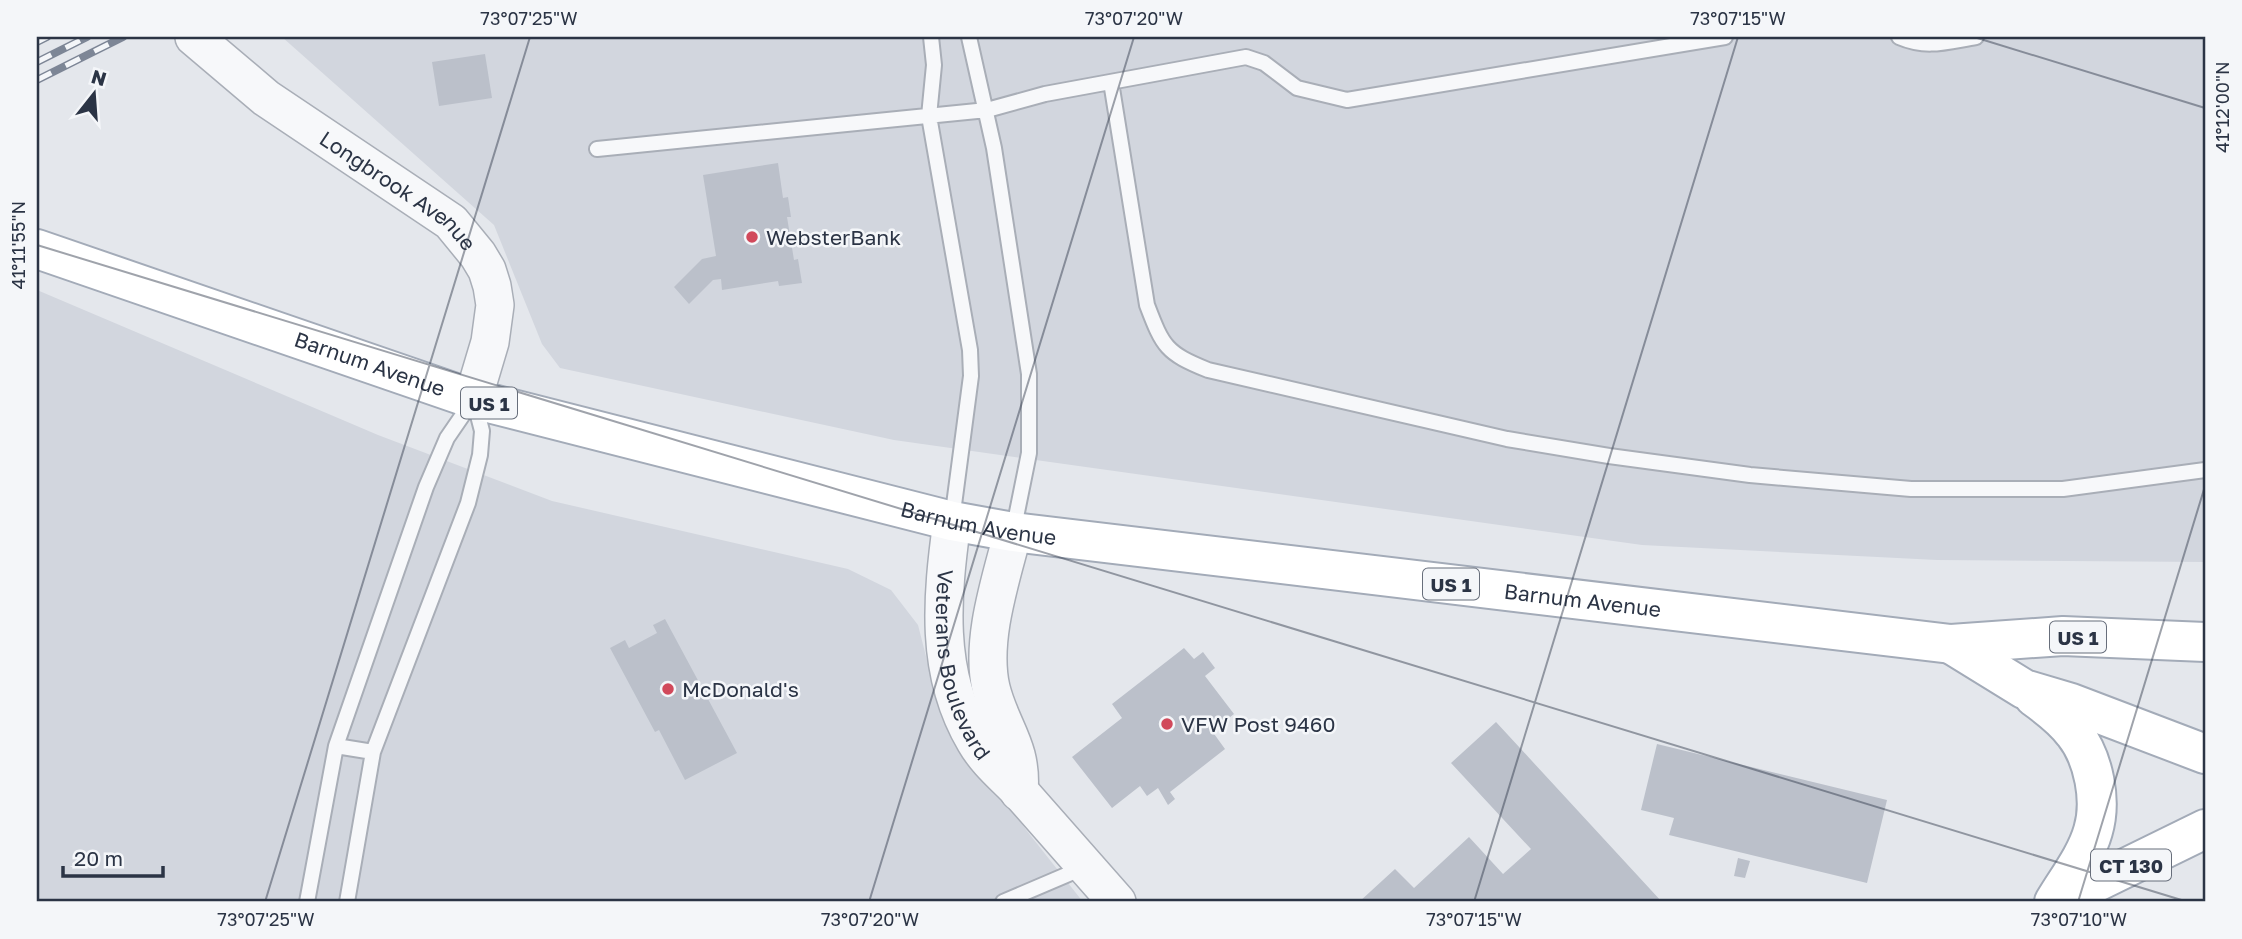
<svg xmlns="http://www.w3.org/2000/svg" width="2242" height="939" font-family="'Golos Text',sans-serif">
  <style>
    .built { fill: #d2d6de }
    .building { fill: #bbc0ca }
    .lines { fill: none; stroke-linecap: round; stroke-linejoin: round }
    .service-casing { stroke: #a9aeb7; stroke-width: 18 }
    .tertiary-casing { stroke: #a9aeb7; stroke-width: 40 }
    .primary-casing { stroke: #a3abb8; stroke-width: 42 }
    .service { stroke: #f7f8fa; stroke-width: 14 }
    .tertiary { stroke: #f7f8fa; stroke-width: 37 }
    .primary { stroke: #fff; stroke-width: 38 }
    .rail-casing { stroke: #7d8696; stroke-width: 8 }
    .rail { stroke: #f4f6f9; stroke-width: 5; stroke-dasharray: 16; stroke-linecap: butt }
    .ticks { fill: none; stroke: #2b3445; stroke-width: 2; stroke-opacity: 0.45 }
    .poi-dot { fill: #d1495b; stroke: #f4f6f9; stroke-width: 2.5 }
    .labels { text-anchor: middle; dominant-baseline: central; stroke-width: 5; stroke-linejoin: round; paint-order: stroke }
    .shield { fill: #f4f6f9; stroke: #676e7b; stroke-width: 2 }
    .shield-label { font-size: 19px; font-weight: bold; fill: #2b3445 }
    .street-label { font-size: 21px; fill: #2b3445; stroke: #f4f6f9 }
    .poi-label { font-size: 21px; fill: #2b3445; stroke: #f4f6f9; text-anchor: start }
    .neatline { fill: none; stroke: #2b3445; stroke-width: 2.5 }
    .ticks-label { font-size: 18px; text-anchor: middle; fill: #2b3445 }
  </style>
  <rect width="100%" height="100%" fill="#e4e7ec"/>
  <path class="built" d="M282,37H2205V562L1937,560L1642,545L894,440L560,368L542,344L494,225Z
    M37,290L378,435L552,501L848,569L891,590L918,625L940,711L1027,831L1083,902H37Z"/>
  <path class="building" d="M485,54L492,98L439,106L432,62Z
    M778,163L783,198L788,197L791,217H787L794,260L798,259L802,283L779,286L778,281L722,290L721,279L713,280L689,304L674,287L702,259L716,256L703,175Z
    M665,619L737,753L685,780L659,730L655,732L610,648L625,640L629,648L657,633L653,625Z
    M1184,648L1194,659L1203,652L1215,668L1205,676L1234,714L1212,731L1225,749L1170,792L1175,799L1168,805L1158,788L1147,796L1140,786L1112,808L1072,757L1122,718L1112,704Z
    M1496,722L1662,902H1359L1395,869L1414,888L1469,837L1503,874L1531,849L1451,763Z
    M1657,744L1887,800L1867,883L1669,835L1674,818L1641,810Z
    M1738,858L1750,861L1745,878L1734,876Z"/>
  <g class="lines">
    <defs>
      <path id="service" d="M931,37L934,65L929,116L970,350L971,376L952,520
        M969,37L994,148L1029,374V453L1013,532
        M1899,37C1927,49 1946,42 1976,37
        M1111,82L1147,305C1163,347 1166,353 1208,370L1507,439L1609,456L1750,475L1911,489H2063L2205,470
        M597,149L987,110L1045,94L1246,57L1264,63L1297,88L1347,100L1725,37
        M336,746L373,752
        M307,902L336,746L426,487L447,438L473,400
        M347,902L373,752L468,503L480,455L482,431L475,404
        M1003,902L1085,867"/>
      <g id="tertiary">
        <path id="s1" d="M194,37L266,98L451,222L478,255L487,270L492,286L495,305L490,342L473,399"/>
        <path id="s2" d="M952,521C942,596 934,672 975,741C987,762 1005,776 1021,793C1053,829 1085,866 1117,902"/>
        <path d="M1013,532C1001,579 980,640 991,688C1001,729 1023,746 1019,792"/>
      </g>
      <g id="primary">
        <path id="s3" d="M37,249L473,399L952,521L1013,532L1951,644L2063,636L2205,642"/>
        <path d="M1951,644L2024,689L2071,703L2205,754"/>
        <path d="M2034,697C2048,707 2063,718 2074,733C2094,758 2102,801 2093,831C2086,856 2067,880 2054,902"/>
        <path d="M2056,902L2205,829"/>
      </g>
    </defs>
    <use href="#service" class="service-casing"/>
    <use href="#tertiary" class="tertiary-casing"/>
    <use href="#primary" class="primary-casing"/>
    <use href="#service" class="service"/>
    <use href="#tertiary" class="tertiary"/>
    <use href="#primary" class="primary"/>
    <defs>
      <path id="rail" d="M37,42L47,37
        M37,62L87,37
        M37,80L123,37"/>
    </defs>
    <use href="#rail" class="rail-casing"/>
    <use href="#rail" class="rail"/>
  </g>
  <path class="ticks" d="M1974,37L2205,108M37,245L2188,902M265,902L530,37M869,902L1134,37M1474,902L1738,37M2078,902L2205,486"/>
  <g class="poi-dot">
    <circle cx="752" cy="237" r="7"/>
    <circle cx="668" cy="689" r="7"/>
    <circle cx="1167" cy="724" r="7"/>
  </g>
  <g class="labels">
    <g class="shield">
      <rect x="461" y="387.5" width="56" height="31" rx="5"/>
      <rect x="1423" y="568.5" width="56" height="31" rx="5"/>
      <rect x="2050" y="621.5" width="56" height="31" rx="5"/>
      <rect x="2091" y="849.5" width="80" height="31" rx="5"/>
    </g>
    <g class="shield-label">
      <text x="489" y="403">US 1</text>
      <text x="1451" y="584">US 1</text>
      <text x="2078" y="637">US 1</text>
      <text x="2131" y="865">CT 130</text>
    </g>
    <g class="street-label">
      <text stroke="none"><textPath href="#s1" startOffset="256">Longbrook Avenue</textPath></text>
      <text stroke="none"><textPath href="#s3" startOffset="352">Barnum Avenue</textPath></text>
      <text stroke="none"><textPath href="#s3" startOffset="982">Barnum Avenue</textPath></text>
      <text stroke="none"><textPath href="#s3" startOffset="1591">Barnum Avenue</textPath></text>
      <text stroke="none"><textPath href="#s2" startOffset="147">Veterans Boulevard</textPath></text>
    </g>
    <g class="poi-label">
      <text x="766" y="237">WebsterBank</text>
      <text x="682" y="689">McDonald's</text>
      <text x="1181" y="724">VFW Post 9460</text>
    </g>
  </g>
  <rect width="2242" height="939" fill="none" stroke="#f4f6f9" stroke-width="77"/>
  <g transform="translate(94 94) rotate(17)" stroke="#f4f6f9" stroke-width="5" paint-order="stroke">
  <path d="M0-5L12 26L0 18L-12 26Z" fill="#2b3445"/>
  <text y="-10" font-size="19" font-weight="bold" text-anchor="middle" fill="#2b3445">N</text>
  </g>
  <path d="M63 866v10h100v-10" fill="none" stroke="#2b3445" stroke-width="3.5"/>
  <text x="74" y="866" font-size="21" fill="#2b3445" stroke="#f4f6f9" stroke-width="5" paint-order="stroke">20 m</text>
  <rect x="38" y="38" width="2166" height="862" class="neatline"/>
  <g class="ticks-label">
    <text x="529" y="25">73°07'25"W</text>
    <text x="1134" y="25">73°07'20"W</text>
    <text x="1738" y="25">73°07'15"W</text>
    <text transform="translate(2223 107) rotate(-90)" y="6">41°12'00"N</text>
    <text transform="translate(19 245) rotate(-90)" y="6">41°11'55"N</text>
    <text x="266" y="926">73°07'25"W</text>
    <text x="870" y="926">73°07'20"W</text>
    <text x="1474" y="926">73°07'15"W</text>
    <text x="2079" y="926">73°07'10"W</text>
  </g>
</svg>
